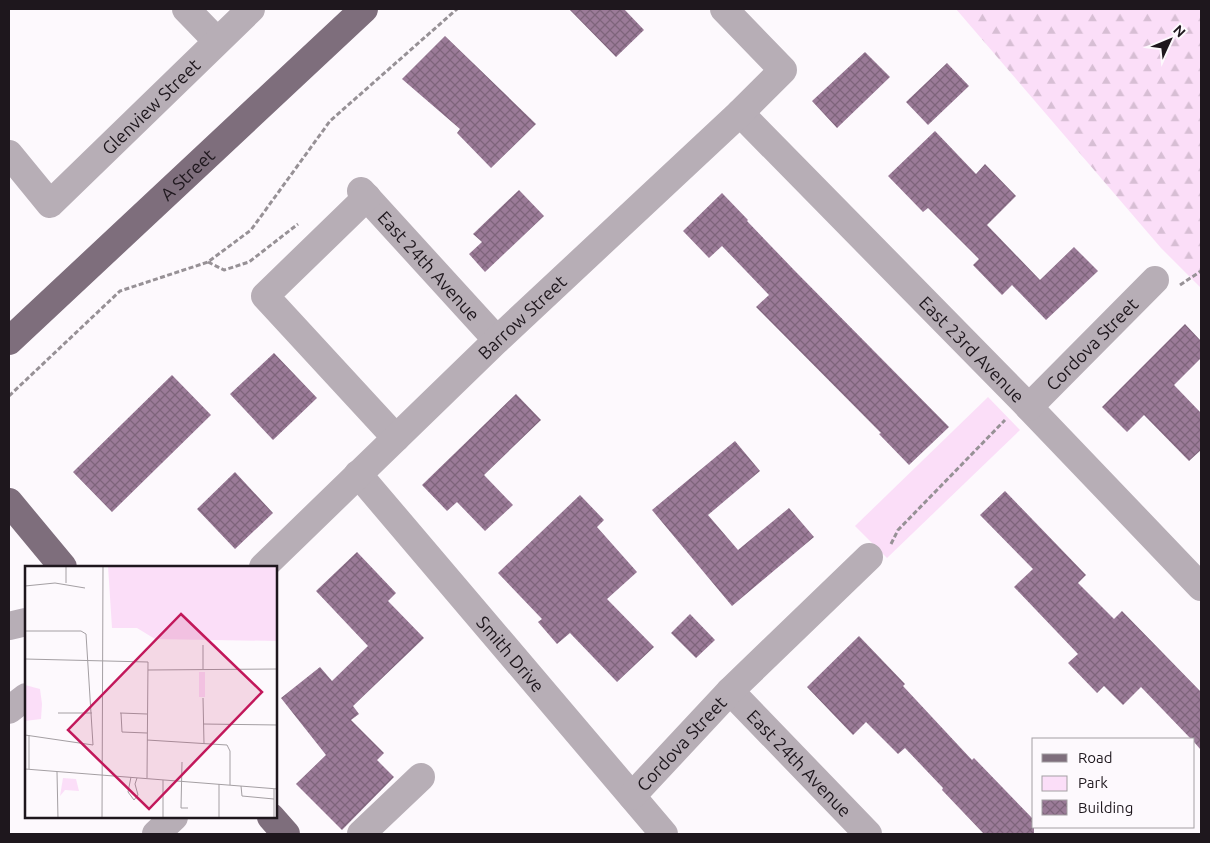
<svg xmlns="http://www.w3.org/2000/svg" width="1210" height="843" font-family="Ubuntu,sans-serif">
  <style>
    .green { fill: #fbdef8 }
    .forest { fill: url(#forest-firs) }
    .building { fill: url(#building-cross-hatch) }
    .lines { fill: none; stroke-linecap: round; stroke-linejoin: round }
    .path { stroke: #979196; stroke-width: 3; stroke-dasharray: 5 2.5; stroke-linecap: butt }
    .minor { stroke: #b7aeb6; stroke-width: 28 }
    .major { stroke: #7e6e7c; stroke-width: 28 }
    .labels { text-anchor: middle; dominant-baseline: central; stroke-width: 4; stroke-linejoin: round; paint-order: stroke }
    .street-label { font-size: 18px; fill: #1e171d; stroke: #fdf9fd }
    .inset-road { fill: none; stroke: #a49fa3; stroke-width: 1 }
    .view { fill: #c2185b; fill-opacity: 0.15; stroke: #c2185b; stroke-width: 2.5 }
    .inset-edge { fill: none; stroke: #1e171d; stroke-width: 2.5 }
  </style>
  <defs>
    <pattern id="forest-firs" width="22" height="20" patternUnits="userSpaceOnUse" patternTransform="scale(1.25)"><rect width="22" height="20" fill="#fbdef8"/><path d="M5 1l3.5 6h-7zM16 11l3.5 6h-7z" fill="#d7bed4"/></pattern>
    <pattern id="building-cross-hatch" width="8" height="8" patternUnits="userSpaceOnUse" patternTransform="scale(1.25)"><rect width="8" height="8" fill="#9b7b98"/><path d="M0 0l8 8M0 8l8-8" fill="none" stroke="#7e647b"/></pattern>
  </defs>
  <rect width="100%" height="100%" fill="#fdf9fd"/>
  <path class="green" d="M988,397L1020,430L887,558L855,526Z"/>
  <path class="forest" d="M956,9H1201V288L1161,248Z"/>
  <path class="building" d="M569,9H624L644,30L616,57Z
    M445,36L536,124L491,168L457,133L460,129L402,79Z
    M865,52L890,77L837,128L812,101Z
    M947,63L969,86L928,125L906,102Z
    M935,131L976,174L985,164L1016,196L987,225L1040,280L1074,247L1098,271L1046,320L1012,285L1002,295L973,265L979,259L928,208L923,212L888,176Z
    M519,190L544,216L485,272L469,254L482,242L473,234Z
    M722,193L748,220L747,221L794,270L949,427L909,465L879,434L881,433L756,307L769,295L722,246L709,258L683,231Z
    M1185,324L1201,341V358L1174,385L1201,413V450L1189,461L1144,415L1127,432L1102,407Z
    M274,353L317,398L273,440L230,394Z
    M172,375L211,415L112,512L73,472Z
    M516,394L541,420L484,475L513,505L485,531L457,502L447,511L422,485Z
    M735,441L760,471L708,515L738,550L789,508L814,537L732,606L652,510Z
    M235,472L273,513L235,549L197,509Z
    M1005,491L1086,575L1078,583L1114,619L1122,611L1201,692V750L1194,742V739H1191L1141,687L1123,705L1104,686L1097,693L1068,663L1078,654L1014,587L1033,569L980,515Z
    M580,495L604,520L597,527L637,572L607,599L654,647L617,682L570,633L557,644L538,622L542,619L498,573Z
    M357,552L396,593L388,601L424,638L353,706L359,714L351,720L384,753L377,760L394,777L342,830L296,784L326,755L281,698L320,667L332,681L368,646L316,591Z
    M690,614L715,640L696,658L671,633Z
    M859,636L905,684L903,686L972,760L974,758L1034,820V834H984L942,790L943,788L905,748L898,754L866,722L853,735L807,687Z"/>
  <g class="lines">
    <path class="path" d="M208,262L224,270L249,262L298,224
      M1180,285L1201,271
      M9,396L120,291L208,262L251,230L330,121L457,9
      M891,544L898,530L1005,420"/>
    <g class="minor">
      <path d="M186,9L217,41"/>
      <path id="s1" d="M740,113L1024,402L1201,587"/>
      <path id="s2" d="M9,154L50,204L251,9"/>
      <path id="s3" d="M361,191L497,340"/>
      <path d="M367,197L265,296L396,438"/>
      <path id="s4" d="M1029,407L1155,280"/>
      <path id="s5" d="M358,474L664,834"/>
      <path id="s6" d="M263,567L497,340L740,113L783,70L724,9"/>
      <path d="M9,626L26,622"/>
      <path id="s7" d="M730,691L868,834"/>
      <path d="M9,710L26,697"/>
      <path id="s8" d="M632,796L730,691L869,557"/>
      <path d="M156,834L174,817"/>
      <path d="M361,834L421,777"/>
    </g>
    <g class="major">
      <path id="s9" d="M9,341L364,9"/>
      <path d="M9,502L63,567"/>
      <path d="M271,817L286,834"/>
    </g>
  </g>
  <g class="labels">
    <g class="street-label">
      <text stroke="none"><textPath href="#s2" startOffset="205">Glenview Street</textPath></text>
      <text stroke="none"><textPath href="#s9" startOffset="244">A Street</textPath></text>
      <text stroke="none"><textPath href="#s3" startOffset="101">East 24th Avenue</textPath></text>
      <text stroke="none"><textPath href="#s6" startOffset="360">Barrow Street</textPath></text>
      <text stroke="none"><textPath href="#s4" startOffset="89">Cordova Street</textPath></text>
      <text stroke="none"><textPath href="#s1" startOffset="331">East 23rd Avenue</textPath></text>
      <text stroke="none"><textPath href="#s5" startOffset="236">Smith Drive</textPath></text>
      <text stroke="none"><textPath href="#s8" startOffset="72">Cordova Street</textPath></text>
      <text stroke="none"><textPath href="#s7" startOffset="100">East 24th Avenue</textPath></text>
    </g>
  </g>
  <g transform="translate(25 566)">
    <rect width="252" height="252" fill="#fdf9fd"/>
    <path d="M174,106H180V131H174ZM38,212L51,213L54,225L40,224L35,230Z" fill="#fbdef8"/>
    <path d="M83,0H252V75L130,73L112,62H87ZM0,119L15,123L17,138L16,153L0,155L1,165H0Z" fill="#fbdef8"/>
    <path class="inset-road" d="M41,0V17M0,20L30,17L60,22M0,65H56L61,68L68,179L0,169M178,79V103M0,93L123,96L122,212M123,104L253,103M178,132L179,178M33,147H67M95,147L122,148M96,147L97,166L122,167M178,158L253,159M4,169V203M122,174L202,179L205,185V219M157,196L156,242H163M0,203L253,223M32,206L33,253M106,211L103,226L109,234L113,229L110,218L112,212M138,214V253M216,220L217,230L249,233M249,223V253M77,253L78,0M194,253V218"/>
    <path class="view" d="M156,48L237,126L124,243L43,164Z"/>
    <rect width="252" height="252" class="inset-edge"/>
  </g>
  <rect width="1210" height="843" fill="none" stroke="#1e171d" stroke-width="20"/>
  <rect x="1032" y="738" width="162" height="90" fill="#fdf9fd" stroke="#a49fa3"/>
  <rect x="1042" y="754" width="25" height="8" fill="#7e6e7c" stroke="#a49fa3"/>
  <text x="1078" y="763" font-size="15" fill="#1e171d">Road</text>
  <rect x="1042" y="776" width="25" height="15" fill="#fbdef8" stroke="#a49fa3"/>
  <text x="1078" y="788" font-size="15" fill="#1e171d">Park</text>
  <rect x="1042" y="800" width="25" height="15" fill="url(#building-cross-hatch)" stroke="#a49fa3"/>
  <text x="1078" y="813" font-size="15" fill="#1e171d">Building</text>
  <g transform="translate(1170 40) rotate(46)" stroke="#fdf9fd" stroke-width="4" paint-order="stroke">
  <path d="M0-4L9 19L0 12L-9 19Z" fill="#1e171d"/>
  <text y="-8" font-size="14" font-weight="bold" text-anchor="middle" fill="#1e171d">N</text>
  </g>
</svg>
